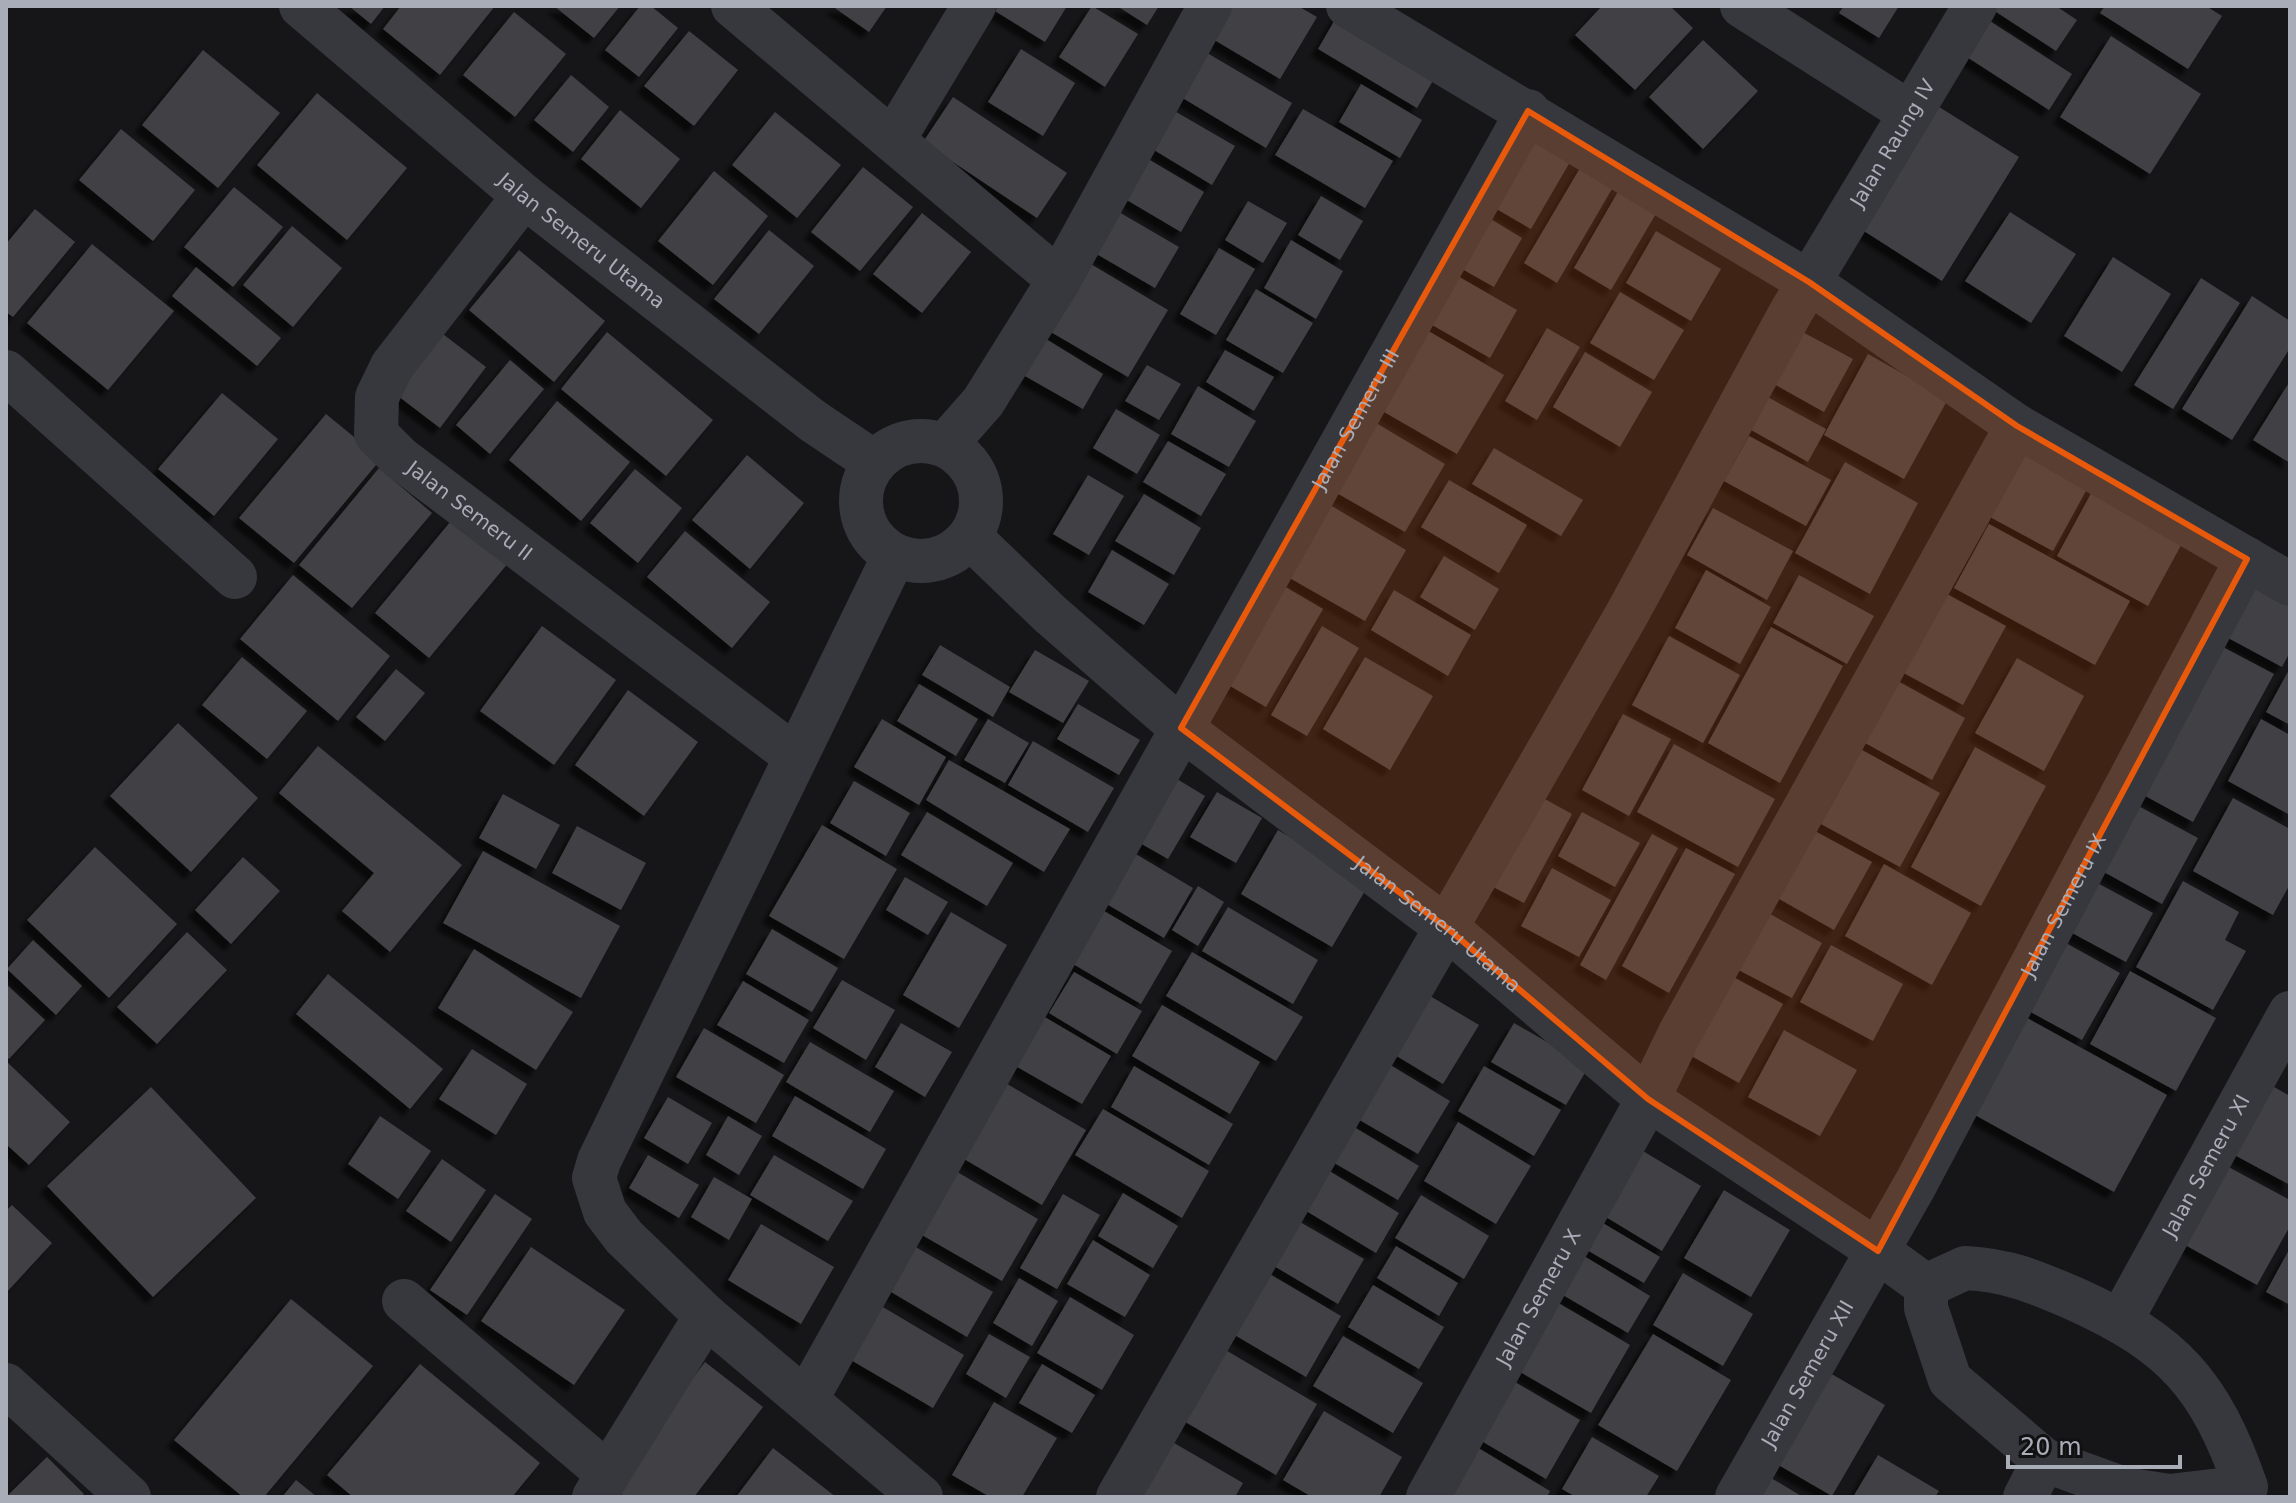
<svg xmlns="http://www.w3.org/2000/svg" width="2296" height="1503" font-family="'DejaVu Sans',sans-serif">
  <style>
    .building { fill: #404145; filter: url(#shadow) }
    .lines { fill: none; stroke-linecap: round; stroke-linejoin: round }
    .street { stroke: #37383d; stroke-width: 44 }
    .marked { fill: #e8590c; fill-opacity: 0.2; stroke: #e8590c; stroke-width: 6; stroke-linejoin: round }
    .labels { text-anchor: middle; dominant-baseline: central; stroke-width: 6; stroke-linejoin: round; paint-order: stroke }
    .street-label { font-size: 20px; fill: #a8adb8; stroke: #111113 }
  </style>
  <defs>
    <filter id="shadow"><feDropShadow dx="-7" dy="7" stdDeviation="2" flood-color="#0009"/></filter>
  </defs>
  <rect width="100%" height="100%" fill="#161618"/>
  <path class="building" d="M349,6H385L371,24Z
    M401,6H495L440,75L383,29Z
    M554,6H620L594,38Z
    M640,6H651L678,28L639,77L605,50Z
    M832,6H887L869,32Z
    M998,6H1067L1045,42L995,11Z
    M1092,6L1138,34L1105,87L1059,57Z
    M1117,6H1159L1147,25Z
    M1223,6H1298L1317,17L1280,79L1206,35Z
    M1602,6H1670L1693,28L1635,90L1575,35Z
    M1844,6H1899L1879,38L1839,13Z
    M1987,6H2056L2077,20L2056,51Z
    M2105,6H2206L2222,16L2188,69L2100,13Z
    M1341,9L1441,67L1417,108L1318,49Z
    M514,12L566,54L515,117L463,75Z
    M1979,14L2072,74L2049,110L1956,50Z
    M689,31L738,70L694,126L644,86Z
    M2111,36L2201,94L2150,174L2060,117Z
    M1703,40L1758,91L1703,149L1649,97Z
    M1197,47L1292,103L1266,148L1171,91Z
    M1021,49L1075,83L1043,136L988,102Z
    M203,50L280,113L218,188L142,125Z
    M571,75L609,107L573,152L534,120Z
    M1361,84L1422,120L1400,158L1339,122Z
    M317,93L407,168L347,240L257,165Z
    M953,97L1067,173L1037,218L923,142Z
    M1928,100L2019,157L1942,281L1850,222Z
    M1171,109L1235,146L1212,185L1149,147Z
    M1303,109L1393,161L1365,208L1275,155Z
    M620,110L680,159L641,208L581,159Z
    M775,112L841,165L797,218L732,165Z
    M121,129L195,190L153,241L79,180Z
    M1528,136L1570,162L1531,229L1488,204Z
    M1143,156L1204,192L1181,232L1120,196Z
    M1583,163L1616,182L1557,283L1524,263Z
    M863,167L913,207L860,271L811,232Z
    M714,171L768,216L713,285L658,241Z
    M234,187L283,227L233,287L184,247Z
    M1619,190L1657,212L1611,290L1574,268Z
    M1321,196L1363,221L1340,260L1298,235Z
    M1248,201L1287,223L1263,263L1225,240Z
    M1112,208L1179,247L1155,288L1088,249Z
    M35,209L75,242L13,317L6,312V244Z
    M2010,212L2076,254L2031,323L1965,281Z
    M922,213L971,252L922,313L873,274Z
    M1484,215L1522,238L1494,287L1455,265Z
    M292,226L342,268L293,327L243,285Z
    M769,230L814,266L759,334L714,299Z
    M1656,231L1721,269L1691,321L1626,283Z
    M1291,240L1343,271L1316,319L1264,288Z
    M92,244L174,311L108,390L27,323Z
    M1219,248L1255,269L1216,335L1180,314Z
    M519,250L605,321L554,382L469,310Z
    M2113,257L2171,294L2122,372L2064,336Z
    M1084,260L1168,310L1128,377L1044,328Z
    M196,267L281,338L257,366L172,296Z
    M1454,274L1517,310L1490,358L1427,322Z
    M2201,278L2240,303L2173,409L2134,385Z
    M1256,289L1313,323L1283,373L1226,340Z
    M1620,292L1684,330L1654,380L1590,343Z
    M2252,296L2290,321V348L2232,440L2182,409Z
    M1418,325L1504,375L1457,454L1372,405Z
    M435,328L486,367L440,428L389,389Z
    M1547,328L1580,347L1537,420L1505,401Z
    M1795,328L1853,359L1824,412L1767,380Z
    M607,332L713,420L666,476L561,389Z
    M1046,339L1103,374L1083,409L1025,376Z
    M1225,350L1274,377L1254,411L1206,382Z
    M1585,352L1652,392L1620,447L1553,407Z
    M1868,354L1948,399L1904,479L1824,435Z
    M510,360L544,389L490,454L456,425Z
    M1147,365L1181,384L1159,420L1125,401Z
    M2290,381V463L2253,440Z
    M1198,386L1256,421L1229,467L1171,434Z
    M222,393L278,439L214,516L158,469Z
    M1764,395L1826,429L1808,462L1746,427Z
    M557,401L630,462L581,521L509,460Z
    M1116,409L1160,435L1137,474L1093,448Z
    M326,414L381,459L294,563L239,518Z
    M1376,423L1445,464L1405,532L1335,492Z
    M1749,436L1831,480L1806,526L1724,481Z
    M1168,441L1226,474L1201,516L1143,482Z
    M1494,448L1583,500L1561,536L1472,484Z
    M2025,452L2088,487L2053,551L1990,517Z
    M747,455L804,503L750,569L692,520Z
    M1845,462L1918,503L1870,594L1795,553Z
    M379,468L432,513L352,608L299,565Z
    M635,469L682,508L638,563L590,523Z
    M1088,475L1124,496L1089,555L1053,534Z
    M1449,480L1527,525L1499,573L1421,527Z
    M2094,488L2185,538L2148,606L2057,556Z
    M1144,494L1201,528L1174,575L1115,541Z
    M1330,505L1406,550L1365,621L1288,577Z
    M1713,508L1793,551L1767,600L1687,555Z
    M455,516L509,562L429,658L375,613Z
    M1989,524L2130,601L2095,665L1954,588Z
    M685,531L770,602L732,648L647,577Z
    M1112,550L1169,584L1144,625L1088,592Z
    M1444,556L1499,589L1475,630L1420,597Z
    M1706,570L1771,607L1740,664L1675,628Z
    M2252,571L2290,591V652L2282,667L2219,633Z
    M293,575L390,656L338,721L240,639Z
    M1799,575L1874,616L1847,664L1773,623Z
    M1277,582L1323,609L1266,707L1220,680Z
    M1394,590L1471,635L1448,676L1371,630Z
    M1943,592L2006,626L1963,705L1900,671Z
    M542,626L616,680L554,765L480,711Z
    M1322,626L1359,648L1307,736L1271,715Z
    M1771,627L1843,666L1780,783L1708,743Z
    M1669,636L1740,675L1703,743L1632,705Z
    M940,645L1010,687L993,717L922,675Z
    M2219,645L2274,674L2193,822L2138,792Z
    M1035,650L1089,681L1063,723L1009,692Z
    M242,657L307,711L267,759L202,705Z
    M1365,657L1433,696L1390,770L1323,729Z
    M2017,658L2084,696L2044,771L1975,733Z
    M2290,668V725L2266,712Z
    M396,669L425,693L385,741L356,717Z
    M1892,678L1965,718L1932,780L1858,739Z
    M919,684L978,719L956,756L897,721Z
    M628,690L698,742L644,816L575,765Z
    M1078,704L1140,740L1119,775L1057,739Z
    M1623,714L1671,739L1629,816L1582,790Z
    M882,719L946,757L919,805L854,767Z
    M988,719L1029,743L1005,783L964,760Z
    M2261,719L2290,735V815L2228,781Z
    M178,723L258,798L191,872L110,796Z
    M1033,741L1114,788L1088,832L1008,785Z
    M1674,744L1775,799L1738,867L1637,812Z
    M318,746L462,865L390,952L342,911L374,873L279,793Z
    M1975,747L2046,786L1981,906L1911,867Z
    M1862,750L1940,793L1900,867L1821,824Z
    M949,760L1070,829L1044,872L926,800Z
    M1177,779L1205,796L1168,859L1140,843Z
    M854,781L910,813L886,856L830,823Z
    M1217,792L1262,818L1236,863L1190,837Z
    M1532,792L1572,814L1524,903L1482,881Z
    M503,794L560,825L536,869L479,838Z
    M2233,798L2290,829V884L2273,915L2193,871Z
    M2129,801L2198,838L2162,904L2093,866Z
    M927,812L1013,863L987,906L901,855Z
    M1582,812L1640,843L1615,887L1558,856Z
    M822,825L897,869L844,959L769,916Z
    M577,826L646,863L621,910L552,873Z
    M1811,829L1872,862L1834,930L1774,896Z
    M1278,830L1369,884L1332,947L1241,894Z
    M1652,834L1678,848L1606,980L1580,965Z
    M95,847L177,924L109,998L27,920Z
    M1686,848L1735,874L1669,993L1622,966Z
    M483,851L620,926L581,998L443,923Z
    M1134,853L1193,888L1164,938L1105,903Z
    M243,857L280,891L231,944L195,910Z
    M1884,864L1971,913L1932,985L1845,936Z
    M1552,868L1611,900L1579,957L1521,926Z
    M905,877L948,902L928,935L886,910Z
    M2088,878L2153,913L2126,962L2061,927Z
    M2183,881L2239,912L2225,940L2246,951L2213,1010L2136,967Z
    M1198,886L1224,902L1198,946L1172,930Z
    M1228,907L1318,960L1293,1004L1202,951Z
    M1099,908L1172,951L1141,1004L1068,961Z
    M1763,910L1822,943L1792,998L1733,967Z
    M951,912L1007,945L959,1028L903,995Z
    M772,929L838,968L812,1012L746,974Z
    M187,932L227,970L157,1044L117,1007Z
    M33,940L82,986L56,1015L7,969Z
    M2064,942L2120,973L2082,1040L2027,1010Z
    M1831,945L1903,984L1873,1041L1800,1002Z
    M474,949L573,1012L536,1070L438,1008Z
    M1192,952L1303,1017L1276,1061L1166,996Z
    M2130,971L2216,1018L2176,1091L2090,1044Z
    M1074,972L1142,1011L1117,1054L1049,1013Z
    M1724,972L1783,1004L1739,1083L1681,1050Z
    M328,974L443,1069L410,1109L296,1014Z
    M842,980L895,1010L866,1060L813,1028Z
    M743,981L809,1020L784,1063L717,1025Z
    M6,984L45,1020L9,1059L6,1056Z
    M1425,993L1479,1025L1443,1084L1390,1052Z
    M1162,1005L1260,1062L1230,1114L1132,1056Z
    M2018,1013L2167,1095L2114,1192L1966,1110Z
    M1043,1016L1111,1056L1082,1104L1014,1065Z
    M901,1023L952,1052L925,1097L875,1067Z
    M1514,1023L1589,1066L1566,1105L1491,1062Z
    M704,1028L784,1075L756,1123L676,1077Z
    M1784,1030L1857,1070L1820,1136L1748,1097Z
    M810,1042L894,1091L870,1132L786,1082Z
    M472,1049L527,1084L496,1135L439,1099Z
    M1382,1060L1450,1101L1418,1154L1351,1115Z
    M6,1061L70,1122L29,1165L6,1144Z
    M1134,1066L1233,1124L1209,1165L1111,1107Z
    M1484,1066L1561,1110L1534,1156L1458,1111Z
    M1002,1081L1086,1130L1042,1205L959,1156Z
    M2267,1083L2290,1096V1185L2229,1152Z
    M151,1087L256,1198L153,1297L47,1186Z
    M795,1096L886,1149L863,1189L772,1136Z
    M668,1097L712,1123L688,1164L644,1138Z
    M1103,1109L1209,1171L1182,1218L1075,1155Z
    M380,1116L431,1151L398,1199L348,1164Z
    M728,1116L762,1136L739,1175L706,1155Z
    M1344,1121L1419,1166L1398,1200L1324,1157Z
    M1458,1122L1531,1166L1496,1224L1424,1181Z
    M1633,1145L1701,1186L1662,1251L1596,1211Z
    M648,1155L699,1185L679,1218L629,1188Z
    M774,1155L853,1201L828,1241L750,1195Z
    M442,1159L486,1190L451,1242L406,1211Z
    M2221,1163L2290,1200V1226L2257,1285L2178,1241Z
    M952,1169L1038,1219L1002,1281L915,1231Z
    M1326,1169L1399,1213L1376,1253L1303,1209Z
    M714,1177L752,1199L729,1240L691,1217Z
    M1724,1190L1790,1230L1751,1297L1684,1258Z
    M1123,1193L1178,1226L1153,1268L1098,1236Z
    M495,1194L532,1219L467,1315L430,1290Z
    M1063,1194L1100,1215L1057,1289L1020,1268Z
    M1421,1195L1489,1236L1464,1279L1395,1238Z
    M12,1205L52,1243L6,1293V1211Z
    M1596,1219L1660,1257L1644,1283L1580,1246Z
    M1300,1222L1364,1259L1338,1304L1274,1266Z
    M761,1224L834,1267L801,1324L728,1280Z
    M1093,1240L1150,1275L1125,1317L1067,1284Z
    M907,1242L993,1292L967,1337L881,1286Z
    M1396,1246L1458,1283L1439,1316L1377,1278Z
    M531,1247L625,1310L574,1385L481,1321Z
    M2290,1248V1305L2266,1292Z
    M1579,1253L1650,1296L1628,1333L1556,1291Z
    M1268,1273L1341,1316L1306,1377L1233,1334Z
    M1683,1273L1753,1314L1723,1366L1653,1325Z
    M1019,1278L1058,1301L1032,1346L993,1323Z
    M1373,1285L1444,1327L1419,1369L1348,1327Z
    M1070,1297L1134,1335L1102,1390L1037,1353Z
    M291,1299L373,1366L264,1497H243L174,1440Z
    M1555,1301L1630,1345L1591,1413L1515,1369Z
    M876,1303L964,1355L933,1408L844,1356Z
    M989,1334L1030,1357L1006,1398L966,1374Z
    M1653,1334L1731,1380L1677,1471L1598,1425Z
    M1343,1336L1423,1383L1393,1433L1313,1386Z
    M1224,1349L1317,1404L1276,1475L1182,1420Z
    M705,1362L763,1407L694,1497H625L611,1486Z
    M420,1364L540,1463L512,1497H353L327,1475Z
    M1042,1364L1095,1395L1072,1433L1019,1403Z
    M1823,1369L1885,1405L1832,1496L1770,1460Z
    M1508,1378L1580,1420L1546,1479L1473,1436Z
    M994,1402L1057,1438L1022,1497H990L952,1475Z
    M1324,1411L1402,1457L1379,1497H1312L1283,1480Z
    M1592,1437L1659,1476L1646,1497H1576L1562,1489Z
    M1169,1440L1243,1483L1235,1497H1137Z
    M1470,1443L1550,1491L1547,1497H1438Z
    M773,1448L836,1497H736Z
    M1878,1455L1939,1491L1935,1497H1853Z
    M47,1457L84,1494L80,1497H6Z
    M1761,1472L1803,1497H1746Z
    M296,1480L317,1497H282Z"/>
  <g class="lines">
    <g class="street">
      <path id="s1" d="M301,6L524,196L813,421L874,462"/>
      <path d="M733,6L1059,280"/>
      <path d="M1348,6L1809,282L2017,426L2290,584"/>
      <path d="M1742,6L1910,113"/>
      <path d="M893,140L974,6"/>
      <path id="s2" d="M524,196L392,366L377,397L376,434L400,458L795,756"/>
      <path d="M6,372L235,577"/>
      <circle cx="921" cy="501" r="60"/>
      <path d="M945,445L983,402L1059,280L1210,6"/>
      <path id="s3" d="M970,537L1050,614L1181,728L1447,928L1648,1099L1878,1251L1926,1286"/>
      <path d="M894,556L599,1161L594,1178L605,1212L624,1237L706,1316L921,1497"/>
      <path d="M1965,1268C2008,1270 2036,1282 2075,1299C2174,1344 2210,1384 2246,1487L2169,1496L2124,1489L2044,1460L1950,1380L1926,1308V1286Z"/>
      <path d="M404,1301L608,1474"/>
      <path id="s4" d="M2121,1320L2290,1013"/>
      <path d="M6,1385L129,1497"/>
      <path id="s5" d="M807,1398L1528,111"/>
      <path d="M594,1497L706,1316"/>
      <path id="s6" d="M1118,1497L1627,614L1791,312L1975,6"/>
      <path id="s7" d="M1428,1497L1648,1099L1680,1033L2017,426"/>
      <path id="s8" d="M1737,1497L1915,1185L2247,559"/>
      <path d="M2025,1497L2044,1460"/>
    </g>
  </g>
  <path class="marked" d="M1528,111L1809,282L2017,426L2247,559L1878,1251L1648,1099L1447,928L1181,728Z"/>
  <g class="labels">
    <g class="street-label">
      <text stroke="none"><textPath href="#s6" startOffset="1560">Jalan Raung IV</textPath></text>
      <text stroke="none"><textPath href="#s1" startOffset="366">Jalan Semeru Utama</textPath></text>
      <text stroke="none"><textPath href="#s5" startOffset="1122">Jalan Semeru III</textPath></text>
      <text stroke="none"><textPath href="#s2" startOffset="408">Jalan Semeru II</textPath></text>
      <text stroke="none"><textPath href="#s8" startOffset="676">Jalan Semeru IX</textPath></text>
      <text stroke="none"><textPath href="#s3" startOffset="608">Jalan Semeru Utama</textPath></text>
      <text stroke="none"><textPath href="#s4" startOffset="176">Jalan Semeru XI</textPath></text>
      <text stroke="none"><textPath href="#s7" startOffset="228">Jalan Semeru X</textPath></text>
      <text stroke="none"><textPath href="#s8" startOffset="142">Jalan Semeru XII</textPath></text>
    </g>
  </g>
  <rect width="2296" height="1503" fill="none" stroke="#a8adb8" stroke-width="16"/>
  <path d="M2008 1455v12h172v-12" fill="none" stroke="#a8adb8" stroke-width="4"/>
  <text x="2020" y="1455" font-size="24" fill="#a8adb8" stroke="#111113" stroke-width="6" paint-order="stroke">20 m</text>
</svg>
